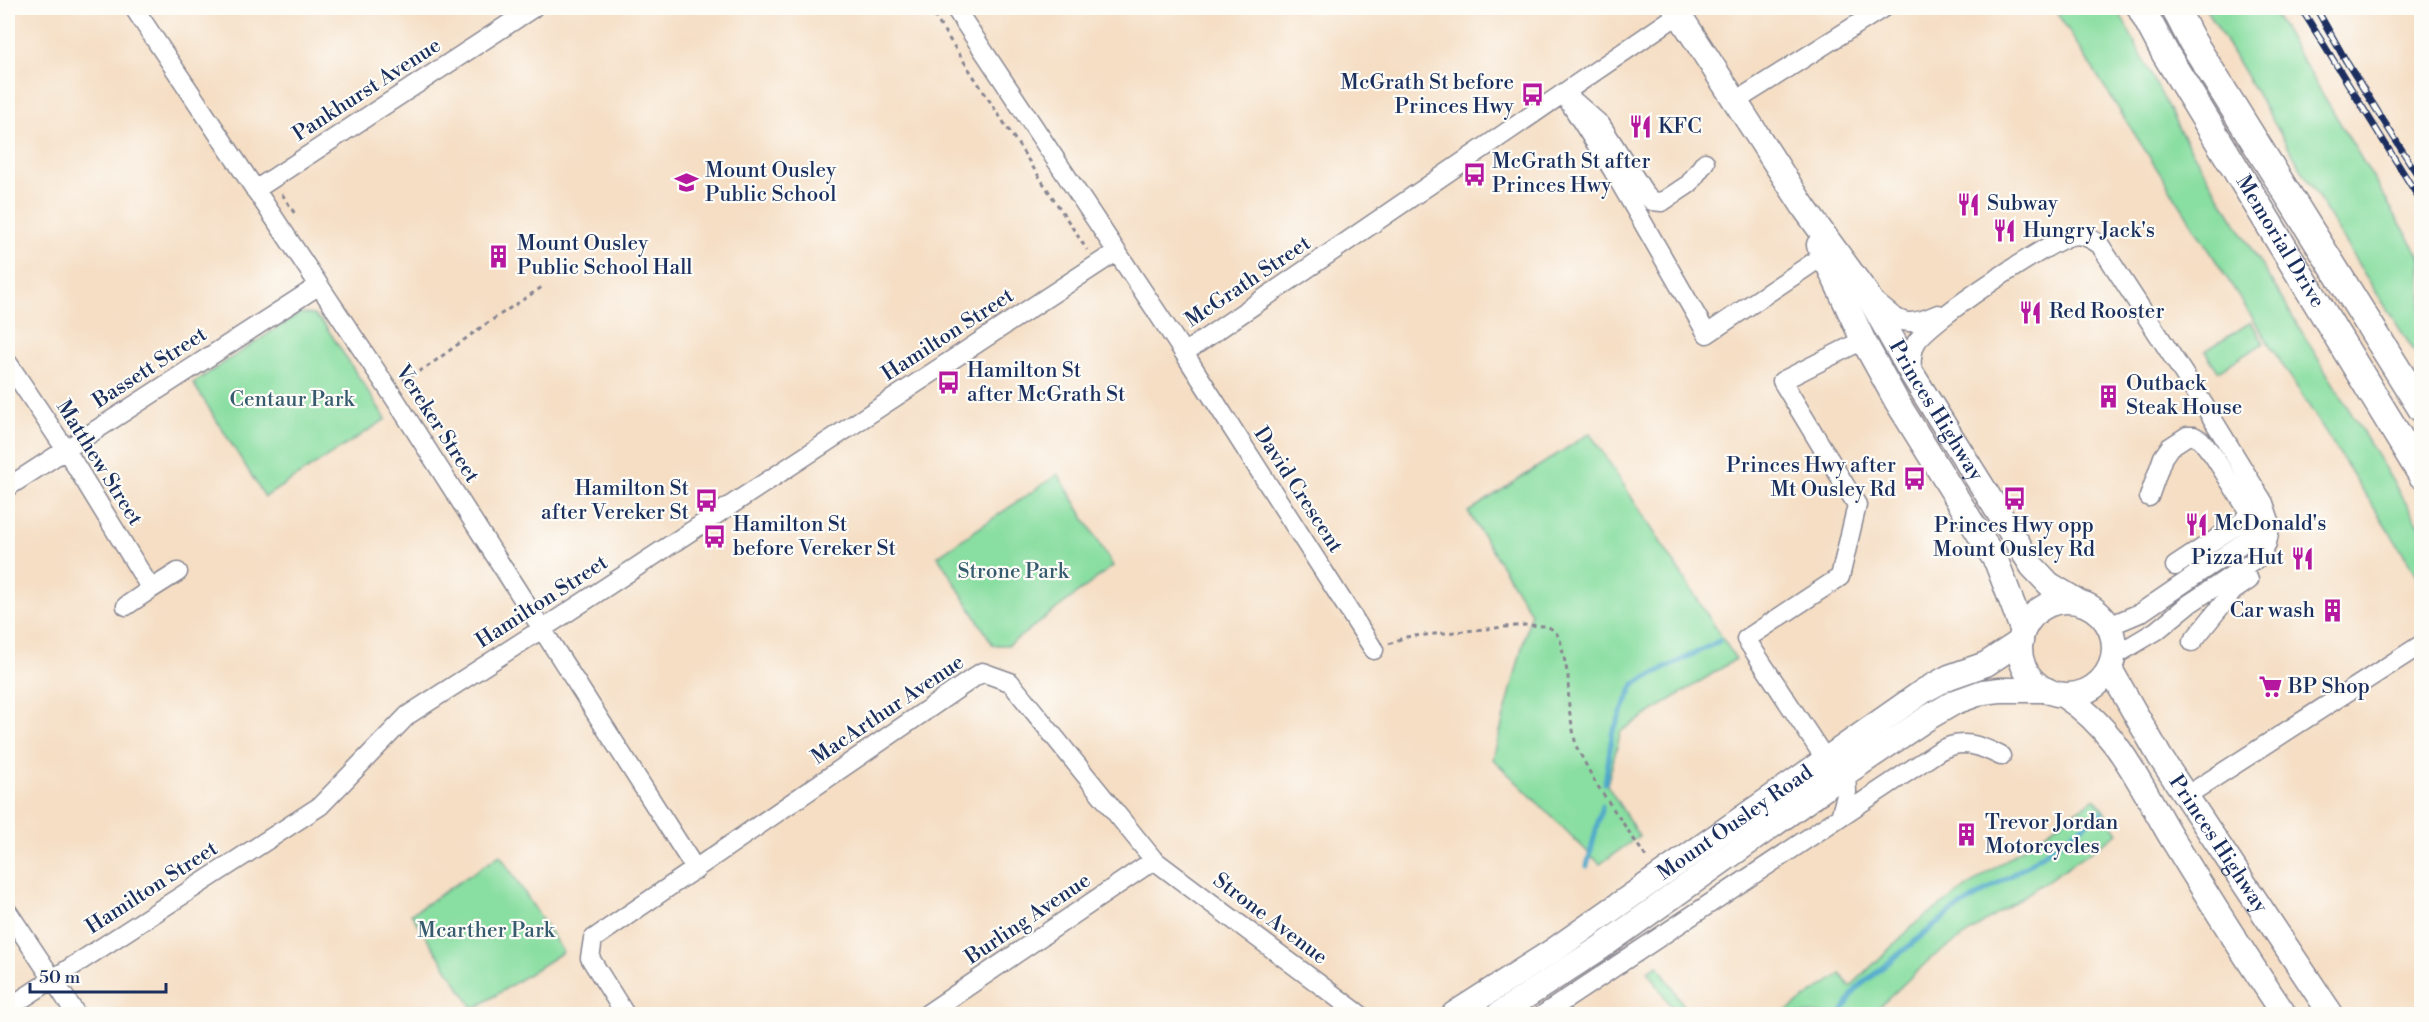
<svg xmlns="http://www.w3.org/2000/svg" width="2429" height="1022" font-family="'Libre Bodoni',serif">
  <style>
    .green { fill: #89dea1; stroke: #528680; stroke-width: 1.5 }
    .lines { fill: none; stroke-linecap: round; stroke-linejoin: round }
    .stream { stroke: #4da8cb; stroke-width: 5 }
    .minor-casing { stroke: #888691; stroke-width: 21 }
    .major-casing { stroke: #888691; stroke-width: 27 }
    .highway-casing { stroke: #888691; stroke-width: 30 }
    .path { stroke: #888691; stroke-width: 3; stroke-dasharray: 4.5 4.5; stroke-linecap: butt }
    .minor { stroke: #fff; stroke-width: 18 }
    .major { stroke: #fff; stroke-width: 24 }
    .highway { stroke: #fff; stroke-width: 27 }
    .rail-casing { stroke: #1b2f5e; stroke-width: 7 }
    .rail { stroke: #fdfcf7; stroke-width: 4.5; stroke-dasharray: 14; stroke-linecap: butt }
    .labels { text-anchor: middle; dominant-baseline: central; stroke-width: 4.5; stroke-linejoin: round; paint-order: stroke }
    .poi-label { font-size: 21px; fill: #1b2f5e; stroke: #fdfcf7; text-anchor: start }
    .street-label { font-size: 21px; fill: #1b2f5e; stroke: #fdfcf7 }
    .park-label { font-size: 21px; fill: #365b6f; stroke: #fdfcf7 }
  </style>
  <rect width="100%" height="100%" fill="#fdfcf7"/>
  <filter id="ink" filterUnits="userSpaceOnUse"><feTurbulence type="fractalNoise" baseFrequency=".0167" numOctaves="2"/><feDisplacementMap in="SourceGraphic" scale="12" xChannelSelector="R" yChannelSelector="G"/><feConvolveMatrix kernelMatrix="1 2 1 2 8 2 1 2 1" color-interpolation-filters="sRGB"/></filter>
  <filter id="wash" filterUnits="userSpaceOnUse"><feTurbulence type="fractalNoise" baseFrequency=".008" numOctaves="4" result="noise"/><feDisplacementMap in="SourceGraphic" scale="24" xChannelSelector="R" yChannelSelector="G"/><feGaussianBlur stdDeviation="1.35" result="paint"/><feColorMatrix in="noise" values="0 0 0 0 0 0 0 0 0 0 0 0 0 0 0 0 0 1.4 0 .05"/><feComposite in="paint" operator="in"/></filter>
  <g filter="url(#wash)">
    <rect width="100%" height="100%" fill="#f5dec4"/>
    <path class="green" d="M2054,8H2117L2181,133L2421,528V581Z
      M2206,8H2271L2421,258V362L2353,256Z
      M300,313L314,315L325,325L386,419L265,497L193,383Z
      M2251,322L2264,343L2218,371L2205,351Z
      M1590,433L1736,659L1621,731L1607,785L1639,836L1600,864L1493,759L1531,613L1468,512Z
      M1058,474L1113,566L1009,645H993L938,556Z
      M2095,798L2118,833L1930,959L1872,1014H1782L1841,974L1850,987L1917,922Z
      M500,855L563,952L474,1009L411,914Z
      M1658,965L1689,1014H1676L1648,971Z"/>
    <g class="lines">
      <path class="stream" d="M1605,783L1612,734L1634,684L1719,641
        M1587,866L1602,806
        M1841,1014L1857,988L1950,913L2029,864L2101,813"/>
    </g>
  </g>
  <g filter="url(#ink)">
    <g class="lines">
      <defs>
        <path id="minor" d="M134,8L395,399L696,870
          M955,8L1184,353L1679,14
          M1564,94L1612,169L1707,334L1823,256
          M1736,101L1883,8
          M1575,102L1601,125L1644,192L1652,201L1662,202L1689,184L1705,162
          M255,190L533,8
          M1876,302C1902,324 1906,328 1938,314
          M1184,353L1374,650
          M8,363L66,450L151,589L178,572
          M1912,374C1911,363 1911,353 1916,343C1927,322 2046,243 2071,236C2082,233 2091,238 2100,245L2204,405L2264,503L2271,524L2267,543L2258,558L2189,604L2156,631L2114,656
          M8,487L318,286
          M2149,497L2163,457L2170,447L2187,436H2194L2201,440L2213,455L2247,509L2248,514L2243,521L2175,566
          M126,606L151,589
          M2109,626L2140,613L2253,536L2262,524L2264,511
          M2192,642L2233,591L2249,580
          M1826,760L1746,639L1840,577L1857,505L1782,381L1863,340
          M2186,796L2422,644
          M1840,817L1847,792L1846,773
          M8,912L76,1014
          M8,1008L320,806L408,715L559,618L1116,252
          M625,1014L590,958L593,939L982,672L1010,682L1154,860L1359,1014
          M927,1014L1154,860
          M1544,1014L1939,751C1962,738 1979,745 2001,756"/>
        <g id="major">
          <path id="s1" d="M1675,8L1805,209L1867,294L1912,374L2032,566L2049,584L2077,601"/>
          <path d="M1819,245L1863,340L1897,402L1997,563L2022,629"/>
          <circle cx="2067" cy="648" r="47"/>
          <path id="s2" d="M2110,669L2160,757L2331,1014"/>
          <path d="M2063,695C2120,731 2142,790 2176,845C2211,902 2247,959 2284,1014"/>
          <path id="s3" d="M1454,1014L1554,950L1925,690L1949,677L1986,664L2021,641"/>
          <path d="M1499,1014L1600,948L1846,773L1929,717L1955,702L1983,692L2000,690H2047"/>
        </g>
        <g id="highway">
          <path id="s4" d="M2141,8L2165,53L2422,475"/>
          <path d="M2175,8L2192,41L2422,409"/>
        </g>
      </defs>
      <use href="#minor" class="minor-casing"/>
      <use href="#major" class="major-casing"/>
      <use href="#highway" class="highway-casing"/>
      <path class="path" d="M929,8L1087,250
        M282,194L295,214
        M403,380L427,367L483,326L542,287
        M1389,644L1405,637L1525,625L1547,626L1555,631L1560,639L1568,676L1569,709L1576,746L1595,782L1648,860"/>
      <use href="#minor" class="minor"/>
      <use href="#major" class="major"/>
      <use href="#highway" class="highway"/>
      <defs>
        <path id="rail" d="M2301,8L2422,203
          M2316,8L2346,61L2422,182"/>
      </defs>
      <use href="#rail" class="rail-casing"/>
      <use href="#rail" class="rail"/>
    </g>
  </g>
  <defs>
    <symbol id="bus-bare" viewBox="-9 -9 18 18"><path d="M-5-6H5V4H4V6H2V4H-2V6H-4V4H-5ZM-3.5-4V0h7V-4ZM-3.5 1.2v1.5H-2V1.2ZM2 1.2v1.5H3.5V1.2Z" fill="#b5179e" stroke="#fdfcf7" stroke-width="2.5" paint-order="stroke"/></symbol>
    <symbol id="restaurant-bare" viewBox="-9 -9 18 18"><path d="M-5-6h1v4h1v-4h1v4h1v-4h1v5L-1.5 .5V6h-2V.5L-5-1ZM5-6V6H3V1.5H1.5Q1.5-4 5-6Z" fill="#b5179e" stroke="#fdfcf7" stroke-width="2.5" paint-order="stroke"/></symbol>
    <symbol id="school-bare" viewBox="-9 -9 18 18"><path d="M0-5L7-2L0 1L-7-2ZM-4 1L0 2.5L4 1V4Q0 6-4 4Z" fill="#b5179e" stroke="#fdfcf7" stroke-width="2.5" paint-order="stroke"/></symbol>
    <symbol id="building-bare" viewBox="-9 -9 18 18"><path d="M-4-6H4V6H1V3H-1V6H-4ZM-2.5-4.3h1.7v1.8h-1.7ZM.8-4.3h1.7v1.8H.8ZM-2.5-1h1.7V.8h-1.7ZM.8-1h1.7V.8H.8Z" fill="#b5179e" stroke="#fdfcf7" stroke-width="2.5" paint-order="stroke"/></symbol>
    <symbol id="supermarket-bare" viewBox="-9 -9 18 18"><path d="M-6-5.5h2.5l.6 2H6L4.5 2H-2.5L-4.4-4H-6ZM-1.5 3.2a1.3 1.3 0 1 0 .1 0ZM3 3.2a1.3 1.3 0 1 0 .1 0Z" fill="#b5179e" stroke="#fdfcf7" stroke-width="2.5" paint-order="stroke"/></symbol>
  </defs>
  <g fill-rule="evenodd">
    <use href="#bus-bare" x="1516" y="78" width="33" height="33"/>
    <use href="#restaurant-bare" x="1624" y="110" width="33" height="33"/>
    <use href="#bus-bare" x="1458" y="158" width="33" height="33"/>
    <use href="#school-bare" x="670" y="166" width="33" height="33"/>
    <use href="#restaurant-bare" x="1952" y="188" width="33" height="33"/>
    <use href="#restaurant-bare" x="1988" y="214" width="33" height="33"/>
    <use href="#building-bare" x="482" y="240" width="33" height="33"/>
    <use href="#restaurant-bare" x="2014" y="296" width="33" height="33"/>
    <use href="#bus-bare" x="932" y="366" width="33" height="33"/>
    <use href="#building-bare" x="2092" y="380" width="33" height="33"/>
    <use href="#bus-bare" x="1898" y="462" width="33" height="33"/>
    <use href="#bus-bare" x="1998" y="482" width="33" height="33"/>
    <use href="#bus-bare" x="690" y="484" width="33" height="33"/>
    <use href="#restaurant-bare" x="2180" y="508" width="33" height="33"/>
    <use href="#bus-bare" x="698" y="520" width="33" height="33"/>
    <use href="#restaurant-bare" x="2286" y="542" width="33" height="33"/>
    <use href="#building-bare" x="2316" y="594" width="33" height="33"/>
    <use href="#supermarket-bare" x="2254" y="670" width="33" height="33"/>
    <use href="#building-bare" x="1950" y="818" width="33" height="33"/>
  </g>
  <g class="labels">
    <g class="poi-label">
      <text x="1514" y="83" text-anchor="end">McGrath St before<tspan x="1514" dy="24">Princes Hwy</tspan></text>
      <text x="1658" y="127">KFC</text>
      <text x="1492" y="162">McGrath St after<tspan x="1492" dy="24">Princes Hwy</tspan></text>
      <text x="705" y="171">Mount Ousley<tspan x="705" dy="24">Public School</tspan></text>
      <text x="1987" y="204">Subway</text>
      <text x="2023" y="231">Hungry Jack's</text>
      <text x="517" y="244">Mount Ousley<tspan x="517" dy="24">Public School Hall</tspan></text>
      <text x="2049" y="312">Red Rooster</text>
      <text x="967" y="371">Hamilton St<tspan x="967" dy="24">after McGrath St</tspan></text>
      <text x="2126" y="384">Outback<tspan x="2126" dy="24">Steak House</tspan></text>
      <text x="1896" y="466" text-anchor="end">Princes Hwy after<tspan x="1896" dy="24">Mt Ousley Rd</tspan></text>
      <text x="689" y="489" text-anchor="end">Hamilton St<tspan x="689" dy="24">after Vereker St</tspan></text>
      <text x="2214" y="524">McDonald's</text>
      <text x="733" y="525">Hamilton St<tspan x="733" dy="24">before Vereker St</tspan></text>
      <text x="2014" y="526" text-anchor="middle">Princes Hwy opp<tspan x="2014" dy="24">Mount Ousley Rd</tspan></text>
      <text x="2284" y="558" text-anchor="end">Pizza Hut</text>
      <text x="2315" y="611" text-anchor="end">Car wash</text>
      <text x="2288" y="687">BP Shop</text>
      <text x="1985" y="823">Trevor Jordan<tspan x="1985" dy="24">Motorcycles</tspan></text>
    </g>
    <g class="street-label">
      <text transform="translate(367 90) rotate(-33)">Pankhurst Avenue</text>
      <text stroke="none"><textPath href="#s4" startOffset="272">Memorial Drive</textPath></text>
      <text transform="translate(1248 282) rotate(-34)">McGrath Street</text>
      <text transform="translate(948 335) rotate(-33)">Hamilton Street</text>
      <text transform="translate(150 368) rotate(-33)">Bassett Street</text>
      <text stroke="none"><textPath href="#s1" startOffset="480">Princes Highway</textPath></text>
      <text transform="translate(437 424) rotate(57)">Vereker Street</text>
      <text transform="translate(99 463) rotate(58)">Matthew Street</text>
      <text transform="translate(1298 490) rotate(57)">David Crescent</text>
      <text transform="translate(542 602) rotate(-33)">Hamilton Street</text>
      <text transform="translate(888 710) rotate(-34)">MacArthur Avenue</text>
      <text stroke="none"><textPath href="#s3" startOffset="340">Mount Ousley Road</textPath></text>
      <text stroke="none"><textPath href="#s2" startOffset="206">Princes Highway</textPath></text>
      <text transform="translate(152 888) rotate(-33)">Hamilton Street</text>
      <text transform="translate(1028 919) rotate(-34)">Burling Avenue</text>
      <text transform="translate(1270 919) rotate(37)">Strone Avenue</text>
    </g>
    <g class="park-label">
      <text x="292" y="400">Centaur Park</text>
      <text x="1013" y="572">Strone Park</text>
      <text x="486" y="931">Mcarther Park</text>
    </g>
  </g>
  <rect width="2429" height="1022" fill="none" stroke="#fdfcf7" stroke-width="30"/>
  <path d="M30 983v9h136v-9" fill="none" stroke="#1b2f5e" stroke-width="3"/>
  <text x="39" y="983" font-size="18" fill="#1b2f5e" stroke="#fdfcf7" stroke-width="4.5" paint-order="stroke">50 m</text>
</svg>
